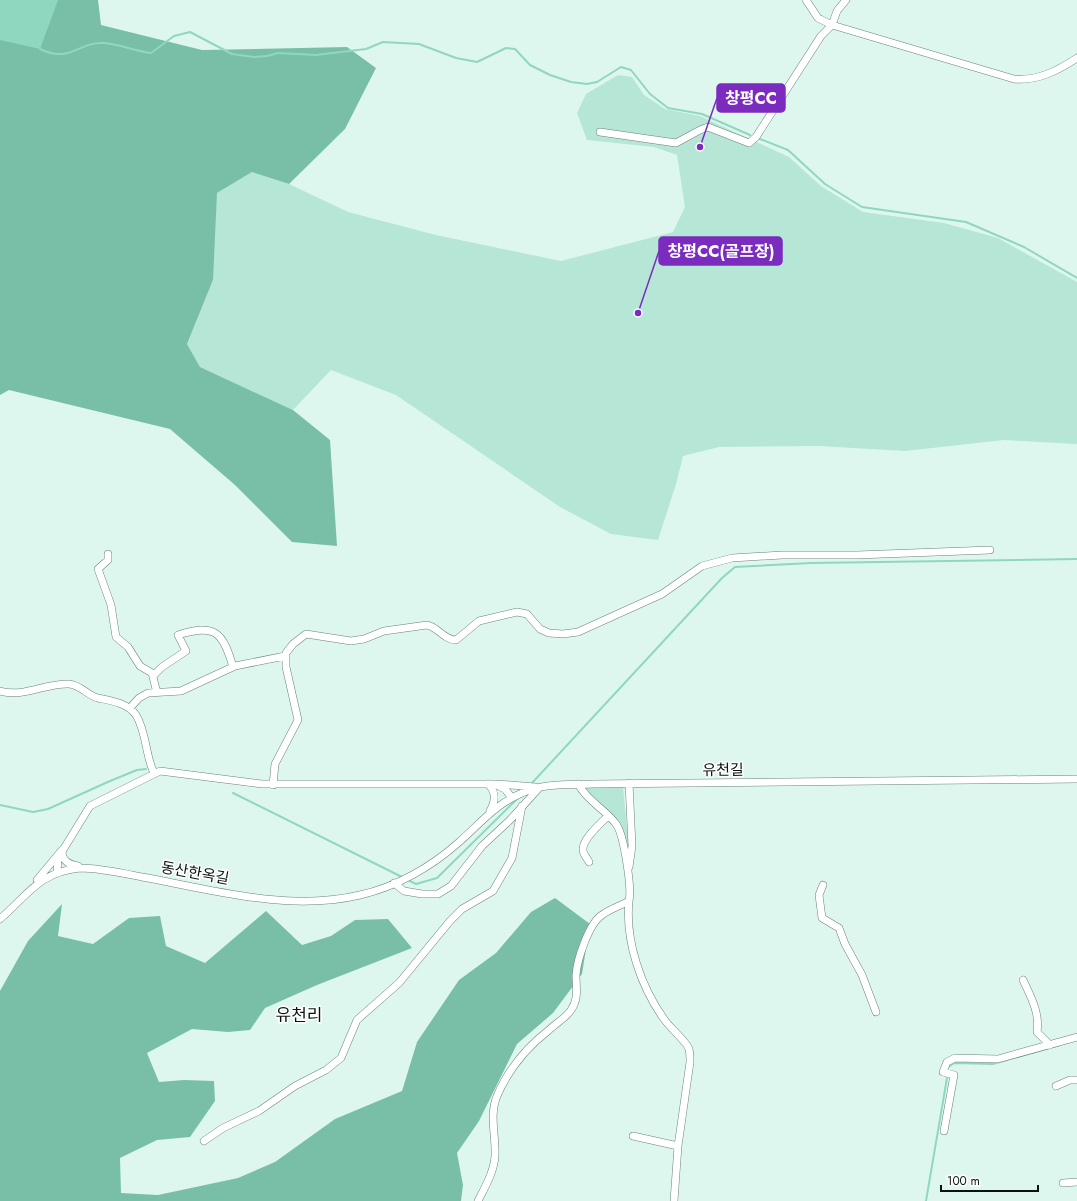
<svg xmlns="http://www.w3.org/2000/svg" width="1077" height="1201" font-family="Jost,'Noto Sans KR',sans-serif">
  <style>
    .green { fill: #b6e6d5 }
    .forest { fill: #79bfa8 }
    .water { fill: #90d7bf }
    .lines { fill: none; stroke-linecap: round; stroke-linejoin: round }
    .stream { stroke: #90d7bf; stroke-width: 2 }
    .minor-casing { stroke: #6b8279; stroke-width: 8 }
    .minor { stroke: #fff; stroke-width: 7 }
    .labels { text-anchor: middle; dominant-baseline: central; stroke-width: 3; stroke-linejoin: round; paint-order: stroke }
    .street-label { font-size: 15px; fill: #09120f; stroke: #fff }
    .quarter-label { font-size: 17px; fill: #09120f; stroke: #fff }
    .leader { fill: none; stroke: #7b2cbf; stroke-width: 1.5 }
    .callout-dot { fill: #7b2cbf; stroke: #fff; stroke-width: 1.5 }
    .callout { fill: #7b2cbf; stroke: #7b2cbf; stroke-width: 1.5 }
    .callout-label { font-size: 16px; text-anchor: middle; font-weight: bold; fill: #fff }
  </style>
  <rect width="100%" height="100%" fill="#def7ee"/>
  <path class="green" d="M618,75L632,77L644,95L665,109L700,116L789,157L821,186L863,212L944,223L998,238L1077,282V444L1004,440L905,451L819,446L719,447L683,456L676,484L658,540L611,534L560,507L396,395L331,370L293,410L200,367L187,344L213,280V225L217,193L252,172L289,184L348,212L436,235L561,261L673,232L685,207L677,155L654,147L587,140L577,113L586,94Z
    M583,787H623L629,849L627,850L621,827Z"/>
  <path class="forest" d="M0,0H98L101,25L202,50L347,47L376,68L345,129L289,184L252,172L217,193L213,280L187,344L200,367L293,410L330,440L337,546L292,542L235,485L170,429L9,390L0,395Z
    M555,898L590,924L582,974L553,1013L517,1044L479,1121L457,1153L463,1185L461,1201H0V991L28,941L62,904L58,936L93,944L129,918L160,916L166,946L205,963L266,911L302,945L331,936L355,920L388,919L412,948L317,985L265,1008L250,1030L228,1032L192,1029L147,1053L159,1082L184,1080L214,1081L215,1101L190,1137L157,1140L120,1158L121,1193L158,1195L238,1178L275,1162L335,1119L402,1091L417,1042L459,980L496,953L531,912Z"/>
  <path class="water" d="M0,0H58L40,49L0,40Z"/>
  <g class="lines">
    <path class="stream" d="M40,49C71,64 78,41 105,43C121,45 136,51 151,53L174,36L190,32L232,54L254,57L267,56L278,53L316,55L366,49L383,42L419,44L456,58L477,62L506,48L515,49L530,65L550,75L571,82L587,84L597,82L621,67L631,70L650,94L668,108L702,114L750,135
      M760,139L788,150L825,184L862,207L966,222L1024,247L1077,278
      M532,783L722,578L735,567L811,563L1077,559
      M233,793L404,878
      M0,805L33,812L48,809L110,781L137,770L146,769
      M408,880L416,884L437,878L517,799
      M947,1068L954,1063L993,1064L1060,1045
      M926,1201L947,1078"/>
    <defs>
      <path id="minor" d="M806,0L818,18L832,25L837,11L846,0
        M600,132L676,143L700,130L708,127L749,143L756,137L821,36L832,25L1014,79C1038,81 1057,71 1077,58
        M108,554V560L98,569L111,605L116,637L128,647L140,666L152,673L157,693
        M154,675L162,667L186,651L178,635C215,623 223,632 233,667
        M0,691C24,698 45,683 69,684C81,685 88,696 98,698C112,701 128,703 136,715C147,733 145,755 154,773
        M130,708L139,698L148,693L181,691L235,666L285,656
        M488,784C496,792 496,800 490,811
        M498,784L535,787
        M273,785L275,764L298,720L286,667V653L293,644L306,634L351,641L364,639L384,631L427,625C438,627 444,640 456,640L479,621L517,612L527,614L540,629L549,633L563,634L578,632L662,594L702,566L732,558L782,555H857L990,550
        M589,862C587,858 583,854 583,850C582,839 601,823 608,816
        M629,867L632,846L629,783
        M57,872L58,858L90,806L160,771L262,784H495L505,789L512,798
        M37,880L62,850C62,861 68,864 78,866
        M394,883L404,891L422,894H438L451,886L482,846L510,820L539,788
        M823,885L819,895L822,918L839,928L845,944L862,975L876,1012
        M629,901C625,941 641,987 664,1019C669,1027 687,1042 689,1049C690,1053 690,1058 690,1062L678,1146L674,1201
        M0,919C28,895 39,872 80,868C100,868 122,873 142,877C214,890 288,912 360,895C396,887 431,867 458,843C480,824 494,805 522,793C543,783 570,785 593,784L1077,779
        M1023,980C1031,997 1040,1013 1037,1032L1050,1045
        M1056,1086L1070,1080H1077
        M944,1131L954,1075L943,1072L947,1062L955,1058L998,1059L1077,1037
        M633,1136L678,1146
        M204,1141L223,1128L259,1111L295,1086L326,1070L341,1058L357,1020L399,983L450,921L462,909L493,891L512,858L522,806
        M1063,1183L1077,1182
        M478,1201C485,1187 494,1172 495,1156C496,1135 489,1116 497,1096C508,1070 527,1047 549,1030C556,1023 566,1018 571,1010C579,999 576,988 576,975C577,960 589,923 602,915C610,909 620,906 629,901C632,889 624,834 616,824C605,809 588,802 578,784"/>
    </defs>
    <use href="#minor" class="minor-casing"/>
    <use href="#minor" class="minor"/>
  </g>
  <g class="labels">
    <g class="street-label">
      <text transform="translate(723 770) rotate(-1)">유천길</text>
      <text transform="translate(195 873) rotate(10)">동산한옥길</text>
    </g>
    <g class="quarter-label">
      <text x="299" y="1015">유천리</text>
    </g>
  </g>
  <path class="leader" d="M700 147L717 98M638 313L659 251"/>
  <g class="callout-dot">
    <circle cx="700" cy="147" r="4"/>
    <circle cx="638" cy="313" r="4"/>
  </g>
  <g class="callout">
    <rect x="717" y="84" width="68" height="28" rx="4"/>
    <rect x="659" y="237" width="123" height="28" rx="4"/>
  </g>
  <g class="callout-label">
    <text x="751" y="104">창평CC</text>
    <text x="721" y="257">창평CC(골프장)</text>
  </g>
  <path d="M941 1185v6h97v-6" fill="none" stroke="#09120f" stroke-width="2"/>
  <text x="947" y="1185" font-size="12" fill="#09120f" stroke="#ffffff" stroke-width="3" paint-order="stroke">100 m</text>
</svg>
